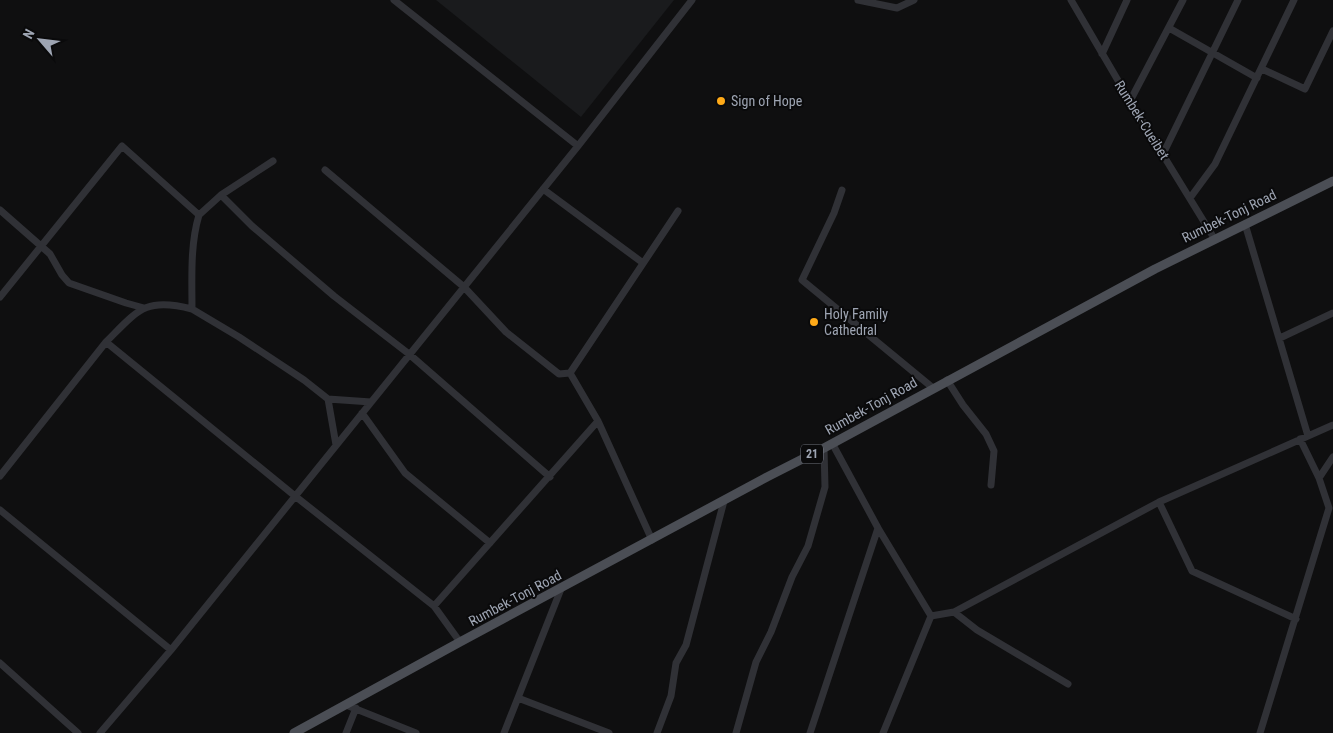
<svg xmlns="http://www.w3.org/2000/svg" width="1333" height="733" font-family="'Roboto Condensed',sans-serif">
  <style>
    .built { fill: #1a1b1d }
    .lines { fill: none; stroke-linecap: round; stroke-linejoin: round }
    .minor { stroke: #303136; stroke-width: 7 }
    .major { stroke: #4b4e55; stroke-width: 9 }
    .poi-dot { fill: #ffaa18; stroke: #0a0a0b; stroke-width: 2 }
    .labels { text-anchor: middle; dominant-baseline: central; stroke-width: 4; stroke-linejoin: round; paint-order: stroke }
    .shield { fill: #0a0a0b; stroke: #727681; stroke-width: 1 }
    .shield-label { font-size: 12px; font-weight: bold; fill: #9ea5b3 }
    .poi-label { font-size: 14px; fill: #9ea5b3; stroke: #0a0a0b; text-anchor: start }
    .street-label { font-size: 14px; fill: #9ea5b3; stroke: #0a0a0b }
  </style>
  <rect width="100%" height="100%" fill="#0f0f10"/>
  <path class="built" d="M436,0H674L581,117Z"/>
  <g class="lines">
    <path class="minor" d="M394,0L578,146
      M858,0L897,8L914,0
      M1071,0L1130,101L1214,238
      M1169,28L1257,78
      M1102,54L1127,0
      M1262,69L1305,89L1333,31
      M1130,101L1183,0
      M1163,154L1238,0
      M325,170L464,287L506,332L559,374L570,373
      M543,189L643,263
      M842,190L834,213L802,280L933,388
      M221,195L252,226L334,296L409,354L550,477
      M1190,198L1215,164L1294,0
      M0,210L50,254L62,275L69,283L126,303L144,308
      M1245,224L1308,436
      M0,297L122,146L199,215L221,195L273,161
      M192,309L239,337L304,380L328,399L336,445
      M1280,338L1333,313
      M106,342C138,310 145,297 192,309C192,278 190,245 199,215
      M947,380L963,405L986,434L994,451L991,485
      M328,399L371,402
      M362,413L405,473L490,543
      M1300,439L1319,478
      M0,476L106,342L295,496L434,606L460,642
      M1159,502L1192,571L1296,619
      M0,510L171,650
      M878,528L931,616
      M652,540L598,421L570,373L678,211
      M434,606L598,421
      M954,612L977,630L1068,684
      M0,663L78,733
      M518,698L609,733
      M346,705L416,733
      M100,733L171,650L578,146L692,0
      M346,733L356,708
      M504,733L561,589
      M657,733L671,696L676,663L686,645L724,501
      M736,733L756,662L771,632L792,577L808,546L825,487L824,448
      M810,733L878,528L832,443
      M883,733L931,616L954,612L1159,502L1333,425
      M1260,733L1329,508L1319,478L1333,457"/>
    <path class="major" d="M294,733L460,642L767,477L824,448L1155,269L1333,181"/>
  </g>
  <g class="poi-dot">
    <circle cx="721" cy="101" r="5"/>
    <circle cx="814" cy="322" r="5"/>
  </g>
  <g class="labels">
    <rect class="shield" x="801" y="444.5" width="22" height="19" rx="4"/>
    <g class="shield-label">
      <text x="812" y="454">21</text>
    </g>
    <g class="poi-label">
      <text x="731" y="101">Sign of Hope</text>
      <text x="824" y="314">Holy Family<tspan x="824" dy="16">Cathedral</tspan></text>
    </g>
    <g class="street-label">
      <text transform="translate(1142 120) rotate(58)">Rumbek-Cueibet</text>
      <text transform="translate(1229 216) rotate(-26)">Rumbek-Tonj Road</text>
      <text transform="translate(871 406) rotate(-29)">Rumbek-Tonj Road</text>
      <text transform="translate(515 598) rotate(-28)">Rumbek-Tonj Road</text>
    </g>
  </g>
  <g transform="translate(40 40) rotate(298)" stroke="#0a0a0b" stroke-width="4" paint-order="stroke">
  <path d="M0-4L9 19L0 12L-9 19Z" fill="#9ea5b3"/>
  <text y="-8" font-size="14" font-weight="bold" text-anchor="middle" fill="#9ea5b3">N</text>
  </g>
</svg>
